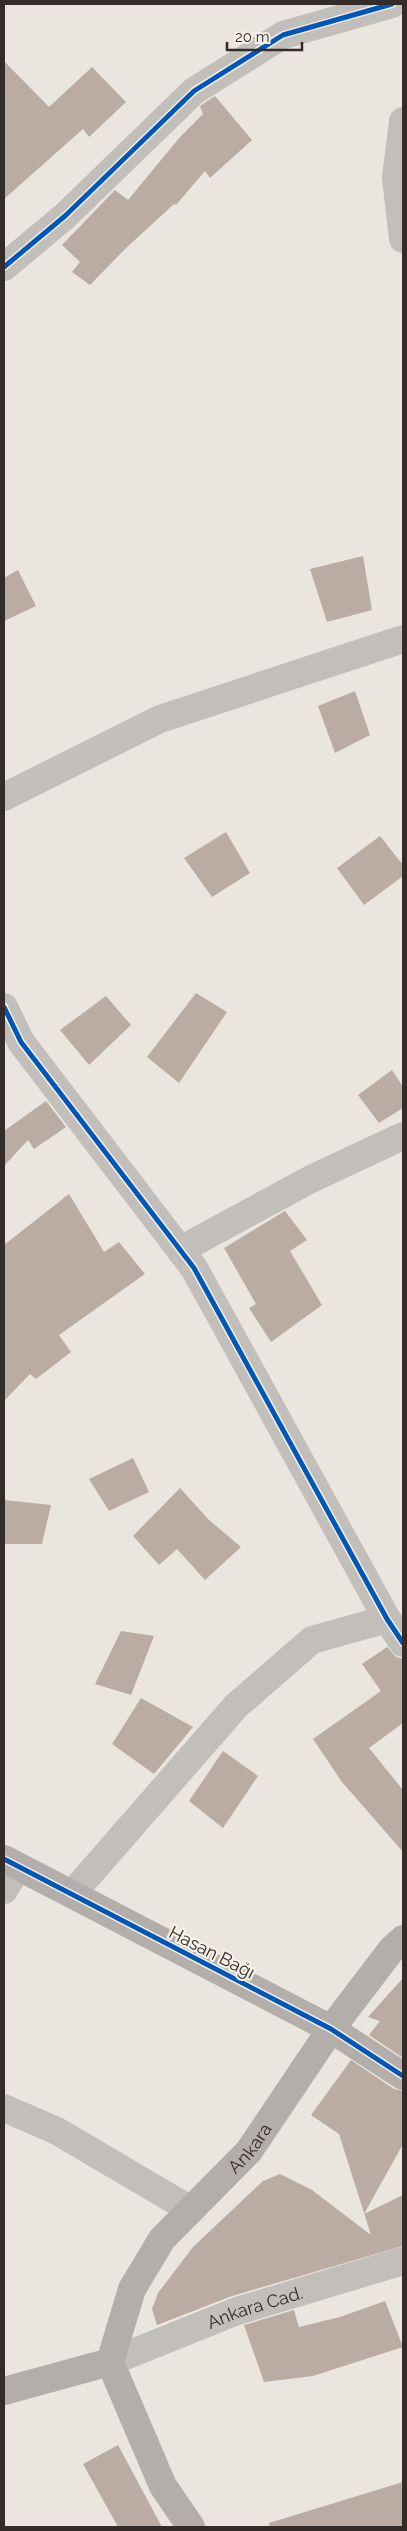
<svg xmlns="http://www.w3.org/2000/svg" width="407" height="2531" font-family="Raleway,sans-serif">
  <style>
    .building { fill: #bbaca3 }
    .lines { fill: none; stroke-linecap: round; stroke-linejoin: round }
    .street { stroke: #c2beb9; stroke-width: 28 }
    .secondary { stroke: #b3aea9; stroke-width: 28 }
    .cycleway-casing { stroke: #f6f0e7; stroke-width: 8 }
    .cycleway { stroke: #0057b8; stroke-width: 5 }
    .labels { text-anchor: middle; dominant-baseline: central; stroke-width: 4.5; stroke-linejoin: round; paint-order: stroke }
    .street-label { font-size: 18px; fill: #332c28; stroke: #f6f0e7 }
  </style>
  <rect width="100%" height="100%" fill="#eae5df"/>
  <path class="building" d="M4,61L49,107L92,67L126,102L89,137L83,129L4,199Z
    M215,96L252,140L210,178L205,171L176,205L174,204L125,249L90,285L72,272L80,262L62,245L115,190L128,200L180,137L203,114L200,106Z
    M363,556L372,610L327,622L310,569Z
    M18,570L36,606L4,621V578Z
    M355,691L370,735L335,753L318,706Z
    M226,832L250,873L212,897L184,858Z
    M380,836L403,865V876L364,905L337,868Z
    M196,993L227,1012L179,1083L147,1057Z
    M106,996L131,1025L89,1065L60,1030Z
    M392,1070L403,1087V1108L379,1123L358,1095Z
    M46,1101L66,1127L34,1149L28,1140L4,1166V1131Z
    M69,1194L104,1252L119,1242L145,1274L59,1335L71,1352L36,1379L30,1374L4,1401V1245Z
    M285,1211L307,1240L290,1251L322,1305L271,1342L249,1308L256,1304L224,1248Z
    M133,1458L149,1492L109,1511L89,1479Z
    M180,1488L208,1519L241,1547L205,1580L177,1549L159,1565L133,1536Z
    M4,1500L51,1505L42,1544H4Z
    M121,1631L154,1636L131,1695L95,1684Z
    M387,1647L396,1657L403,1659V1723L369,1748L403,1790V1852L342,1782L313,1739L381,1691L362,1664Z
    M141,1698L193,1727L154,1774L112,1744Z
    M223,1751L258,1776L223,1828L189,1801Z
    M403,1978V2058L369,2035L380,2021L368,2017Z
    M351,2060L394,2089L403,2091V2144L364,2214L403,2195V2246L232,2296L157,2325L152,2309L158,2293L193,2247L263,2181L280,2174L312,2190L371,2235L339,2134L311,2115Z
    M385,2301L403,2347L313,2376L264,2382L244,2325L294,2310L299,2327L340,2317Z
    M118,2445L162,2527H118L83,2464Z
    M403,2482V2527H270L269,2523Z"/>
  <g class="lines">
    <g class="street">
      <path d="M403,121L396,178L403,239"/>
      <path d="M4,267L65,216L194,91L283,35L392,4"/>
      <path d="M4,797L160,719L403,639"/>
      <path d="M4,1007L21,1042L194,1268L387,1619L403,1643"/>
      <path d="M180,1250L311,1179L403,1136"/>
      <path d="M4,1890L18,1867"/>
      <path d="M72,1894L236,1706L312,1640L387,1619"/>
      <path d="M4,2108L57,2131L191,2210"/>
      <path id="s1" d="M110,2362L237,2311L403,2261"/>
    </g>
    <g class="secondary">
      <path d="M4,1859L331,2029L403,2076"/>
      <path id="s2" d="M110,2362L132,2289L162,2239L249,2151L331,2029L392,1949L403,1939"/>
      <path d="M110,2362L163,2486L191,2527"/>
      <path d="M4,2391L110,2362"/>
    </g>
    <defs>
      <path id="cycleway" d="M4,267L65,216L194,91L283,35L392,4
        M4,1007L21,1042L194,1268L387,1619L403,1643
        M4,1859L331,2029L403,2076"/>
    </defs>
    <use href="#cycleway" class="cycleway-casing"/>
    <use href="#cycleway" class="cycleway"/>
  </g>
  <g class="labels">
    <g class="street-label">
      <text transform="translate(212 1952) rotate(27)">Hasan Bağı</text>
      <text stroke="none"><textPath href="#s2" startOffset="261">Ankara</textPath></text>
      <text stroke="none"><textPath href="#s1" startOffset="155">Ankara Cad.</textPath></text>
    </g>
  </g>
  <rect width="407" height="2531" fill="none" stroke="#332c28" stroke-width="10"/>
  <path d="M227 42v8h75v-8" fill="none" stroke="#332c28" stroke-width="2.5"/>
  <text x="235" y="42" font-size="15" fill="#332c28" stroke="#f6f0e7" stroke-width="4" paint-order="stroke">20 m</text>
</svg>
